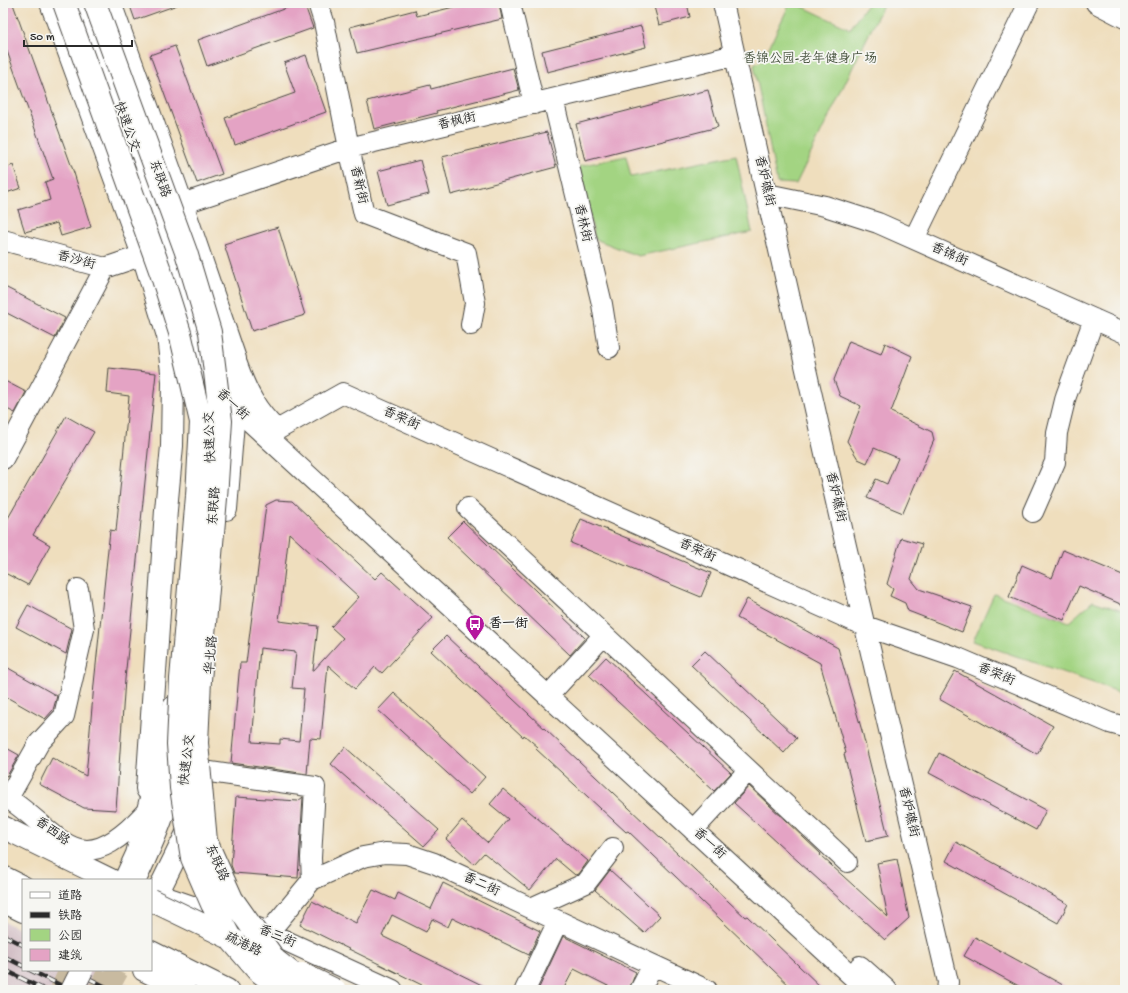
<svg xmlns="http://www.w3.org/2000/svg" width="1128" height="993" font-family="'Gochi Hand','LXGW WenKai TC',sans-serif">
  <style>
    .industrial { fill: #d2bec5 }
    .green { fill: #a3d482; stroke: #678056 }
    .building { fill: #e4a3c4; fill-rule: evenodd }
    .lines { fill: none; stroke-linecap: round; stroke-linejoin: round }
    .minor-tunnel { stroke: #c8baa0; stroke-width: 20; stroke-dasharray: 20 10; stroke-linecap: butt }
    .major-tunnel { stroke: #c8baa0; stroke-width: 22; stroke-dasharray: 22 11; stroke-linecap: butt }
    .minor-casing { stroke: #484641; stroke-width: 22 }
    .major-casing { stroke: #484641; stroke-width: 24 }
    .highway-casing { stroke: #484641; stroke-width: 24 }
    .minor { stroke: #fff; stroke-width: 20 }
    .major { stroke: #fff; stroke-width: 22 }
    .highway { stroke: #fff; stroke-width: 22 }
    .rail-casing { stroke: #2b2b2b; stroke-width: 4.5 }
    .rail { stroke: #f6f6f2; stroke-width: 3; stroke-dasharray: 9; stroke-linecap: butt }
    .highway-bridge-casing { stroke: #484641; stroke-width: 24; stroke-linecap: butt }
    .highway-bridge { stroke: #fff; stroke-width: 22 }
    .labels { text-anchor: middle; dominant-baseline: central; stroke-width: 3.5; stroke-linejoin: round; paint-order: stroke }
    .park-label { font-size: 13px; fill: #495541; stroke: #f6f6f2 }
    .street-label { font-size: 13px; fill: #2b2b2b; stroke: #f6f6f2 }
    .poi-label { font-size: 13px; font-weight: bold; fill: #2b2b2b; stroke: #f6f6f2; text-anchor: start }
  </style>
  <rect width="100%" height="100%" fill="#f6f6f2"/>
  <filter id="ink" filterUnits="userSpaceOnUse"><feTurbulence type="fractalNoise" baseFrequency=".025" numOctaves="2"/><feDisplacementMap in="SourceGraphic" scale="8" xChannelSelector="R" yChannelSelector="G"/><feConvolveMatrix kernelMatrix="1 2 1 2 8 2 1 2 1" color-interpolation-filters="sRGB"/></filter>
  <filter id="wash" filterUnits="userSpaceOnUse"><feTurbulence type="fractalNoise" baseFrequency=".012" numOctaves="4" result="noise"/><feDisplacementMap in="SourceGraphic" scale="16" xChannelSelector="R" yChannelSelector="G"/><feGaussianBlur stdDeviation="0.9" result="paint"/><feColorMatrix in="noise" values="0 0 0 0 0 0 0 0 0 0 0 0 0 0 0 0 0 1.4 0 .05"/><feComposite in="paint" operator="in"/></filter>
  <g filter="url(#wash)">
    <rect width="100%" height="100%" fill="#efdebd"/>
    <path class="industrial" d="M3,921L23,931V970H99L138,990H3Z"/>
    <path class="green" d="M790,3H795L850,29L868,3H884L796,184L777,183L754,65L763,60Z
      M736,155L752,232L638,256L595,239L579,166L626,156L631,177Z
      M994,594L1069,622L1093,601L1125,612V694L973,641Z"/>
    <g id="blocks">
      <path class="building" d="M129,3H177V5L135,20Z
        M300,3H304L313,28L207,66L198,40Z
        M470,3H499L502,19L357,53L350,27L415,10L417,16Z
        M653,3H687L690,17L659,25Z
        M13,4L74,173L91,227L61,236L57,223L25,232L18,210L50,200L45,182L53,179L3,40V7Z
        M641,26L646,47L547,72L542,51Z
        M175,46L222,174L197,183L150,55Z
        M306,55L326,112L235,145L225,118L295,93L284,63Z
        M513,68L519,90L436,111L437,113L374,129L367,101L430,85L431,89Z
        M708,90L718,127L585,161L576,124Z
        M547,132L556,167L451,195L442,157Z
        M420,160L429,194L387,205L378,171Z
        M13,165L21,188L3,194V169Z
        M278,227L305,315L252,331L224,244Z
        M3,286L65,318L55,338L3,311Z
        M849,341L881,354L885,343L912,356L891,412L932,432L934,440L903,513L867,498L876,479L887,484L898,458L874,448L867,463L858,459L847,441L861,406L840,396L834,380Z
        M109,368L156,373L125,679L116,810L84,808L39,784L52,758L86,776L94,684L110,530L116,531L129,396L107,393Z
        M3,380L26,392L15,413L3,407Z
        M66,416L94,432L33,535L50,545L28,585L3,572V527Z
        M276,500L292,501L375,579L382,572L433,618L382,673L375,667L355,689L328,665L321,739L310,738L307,774L231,763L240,663H246L266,505ZM289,533L359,597L331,627L343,638L313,671L318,626L279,621ZM260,648L296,652L292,688L304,689L299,741L280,739V744L252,742Z
        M581,519L711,573L701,597L571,543Z
        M463,521L585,638L570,655L447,537Z
        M901,538L922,544L911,579L919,589L972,607L962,632L908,611L905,603L890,596L893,589L887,584Z
        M1063,550L1125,576V606L1079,586L1064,620L1009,597L1022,565L1052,578Z
        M747,599L838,648L862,731L888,836L866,841L844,754L846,753L820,663L737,618Z
        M28,605L72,629L66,654L16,627Z
        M446,636L745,917L747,916L824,990H794L628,831L626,832L536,749L538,747L524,735L523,737L431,651Z
        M705,651L797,738L784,753L691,665Z
        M606,657L731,773L714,791L589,675Z
        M3,665L57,696L53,710L45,719L3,695Z
        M955,671L1053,726L1037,754L939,699Z
        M394,693L485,777L470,794L378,710Z
        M3,746L19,755L7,776L3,774Z
        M345,747L439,830L424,846L331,764Z
        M939,753L1046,810L1036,830L929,773Z
        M749,786L821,854L820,855L888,917L877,863L897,859L909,918L885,940L734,803Z
        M503,789L588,861L579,874L575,875L556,859L530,890L484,853L474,864L446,839L462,820L488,843L508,819L490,804Z
        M236,797L298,801L303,797L298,878L234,873L231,865Z
        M956,842L1068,904L1058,923L946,861Z
        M610,870L660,916L644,933L595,890Z
        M443,883L540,931L529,955L452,918L448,927L432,919L426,932L392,915L382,936L492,990H432L300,925L312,901L356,923L373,890L395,900L398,893L431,909Z
        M563,936L636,972L629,990H616L574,969L563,990H538Z
        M975,937L1072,990H1026L964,956Z"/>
    </g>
  </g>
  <g filter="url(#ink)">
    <use href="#blocks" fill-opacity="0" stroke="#484641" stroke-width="1"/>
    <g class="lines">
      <path class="minor-tunnel" d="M98,990L108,970"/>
      <path class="major-tunnel" d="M61,990L70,970
        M107,990L118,970"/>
      <defs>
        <path id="minor" d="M82,3L197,322
          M318,3L324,22L349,148L364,214L466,253L475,303L471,325
          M510,3L534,104
          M723,3L846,546L948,982L947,990
          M1096,3L1125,18
          M553,99L602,304L609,348
          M767,194L825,206L878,223L1125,333
          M182,204L349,148L735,55
          M914,239L1029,3
          M3,240L105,268L158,250
          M187,310L193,334L200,381
          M182,359L867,990
          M237,364C247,392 256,410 277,430
          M277,430L343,393L865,626L958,658L1110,723L1125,727
          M3,459L105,268
          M468,508L847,862
          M1033,512L1055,462L1057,433L1066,396L1094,319
          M548,696L603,636
          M203,771L315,787L311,858L312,880
          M3,795C62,832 76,887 144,814
          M8,798L39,743L64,716L84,629L78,589
          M693,830L748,771
          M137,878C154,841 171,805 176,765
          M157,894L227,918
          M531,908L586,883L613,848
          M258,928L393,990
          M269,932L312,880L363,857L385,853L407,854L434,863L707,990
          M860,966L887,990
          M525,990L558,921
          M640,990L653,965"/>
        <path id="major" d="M51,3L143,255L168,336L173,381L172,446L166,510L147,789
          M110,3L182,204L235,359L236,385L226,509
          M157,894L192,823"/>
        <path id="highway" d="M3,827L111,880
          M3,877L23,887
          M125,880L137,854L174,707
          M3,901L23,911
          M151,952L227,990
          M144,970L184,990"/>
      </defs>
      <use href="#minor" class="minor-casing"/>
      <use href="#major" class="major-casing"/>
      <use href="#highway" class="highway-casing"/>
      <use href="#minor" class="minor"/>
      <use href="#major" class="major"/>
      <use href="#highway" class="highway"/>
      <defs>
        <path id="rail" d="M3,935L23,945
          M3,956L23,966
          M3,969L45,990
          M30,970L70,990
          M72,970L112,990"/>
      </defs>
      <use href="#rail" class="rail-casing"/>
      <use href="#rail" class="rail"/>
      <defs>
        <path id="highway-bridge" d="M64,3L161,273L180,333L201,422L197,496L181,679L178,744L181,788L192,858L212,904L232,941L257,970L283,990
          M95,3L186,252L210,332L221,421L216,498L200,680L197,743L206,841L232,899L275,960L314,990
          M151,900L234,940
          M302,974L335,990
          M72,990L82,970"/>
      </defs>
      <use href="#highway-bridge" class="highway-bridge-casing"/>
      <use href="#highway-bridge" class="highway-bridge"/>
    </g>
  </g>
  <defs>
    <symbol id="bus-pin" viewBox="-11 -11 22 30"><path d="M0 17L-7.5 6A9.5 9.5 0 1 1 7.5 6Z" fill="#b5179e" stroke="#f6f6f2"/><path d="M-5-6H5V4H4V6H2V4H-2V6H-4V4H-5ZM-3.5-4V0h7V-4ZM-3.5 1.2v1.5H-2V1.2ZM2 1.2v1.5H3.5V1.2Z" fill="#fff"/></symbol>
  </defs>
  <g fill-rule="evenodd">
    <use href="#bus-pin" x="464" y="613" width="22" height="30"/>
  </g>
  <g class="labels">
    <g class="park-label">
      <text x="810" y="59">香锦公园-老年健身广场</text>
    </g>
    <g class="street-label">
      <text transform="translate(457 122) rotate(-13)">香枫街</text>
      <text transform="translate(126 127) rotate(70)">快速公交</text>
      <text transform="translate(159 179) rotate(70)">东联路</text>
      <text transform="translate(764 181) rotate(77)">香炉礁街</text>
      <text transform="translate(358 185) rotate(77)">香新街</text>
      <text transform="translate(582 223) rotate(77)">香林街</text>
      <text transform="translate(949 255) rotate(24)">香锦街</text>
      <text transform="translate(76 261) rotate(15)">香沙街</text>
      <text transform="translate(232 405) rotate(43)">香一街</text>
      <text transform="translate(401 419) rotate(24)">香荣街</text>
      <text transform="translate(211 437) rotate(-92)">快速公交</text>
      <text transform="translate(835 497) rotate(77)">香炉礁街</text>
      <text transform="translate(215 506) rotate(-86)">东联路</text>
      <text transform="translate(697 551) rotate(24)">香荣街</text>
      <text transform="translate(212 655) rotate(-85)">华北路</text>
      <text transform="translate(996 675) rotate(23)">香荣街</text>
      <text transform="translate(188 760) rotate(-83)">快速公交</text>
      <text transform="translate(908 812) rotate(77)">香炉礁街</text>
      <text transform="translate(52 832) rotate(36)">香西路</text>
      <text transform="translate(709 844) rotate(43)">香一街</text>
      <text transform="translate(216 863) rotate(66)">东联路</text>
      <text transform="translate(481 885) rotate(25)">香二街</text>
      <text transform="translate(277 937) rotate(23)">香三街</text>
      <text transform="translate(243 945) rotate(26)">疏港路</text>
    </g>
    <g class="poi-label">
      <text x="489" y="624">香一街</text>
    </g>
  </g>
  <rect width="1128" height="993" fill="none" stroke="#f6f6f2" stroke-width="16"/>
  <rect x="22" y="879" width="130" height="92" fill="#f6f6f2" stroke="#a5a5a2"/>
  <rect x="30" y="892" width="20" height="6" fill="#ffffff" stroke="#a5a5a2"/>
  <text x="58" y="899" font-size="12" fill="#2b2b2b">道路</text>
  <rect x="30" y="912" width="20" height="6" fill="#2b2b2b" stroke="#a5a5a2"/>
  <text x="58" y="919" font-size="12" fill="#2b2b2b">铁路</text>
  <rect x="30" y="929" width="20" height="12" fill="#a3d482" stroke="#a5a5a2"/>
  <text x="58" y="939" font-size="12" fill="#2b2b2b">公园</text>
  <rect x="30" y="949" width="20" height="12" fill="#e4a3c4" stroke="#a5a5a2"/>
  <text x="58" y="959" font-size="12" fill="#2b2b2b">建筑</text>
  <path d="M24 40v6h108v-6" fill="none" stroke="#2b2b2b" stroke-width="2"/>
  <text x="30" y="40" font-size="12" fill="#2b2b2b" stroke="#f6f6f2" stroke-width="3" paint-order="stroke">50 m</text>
</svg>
